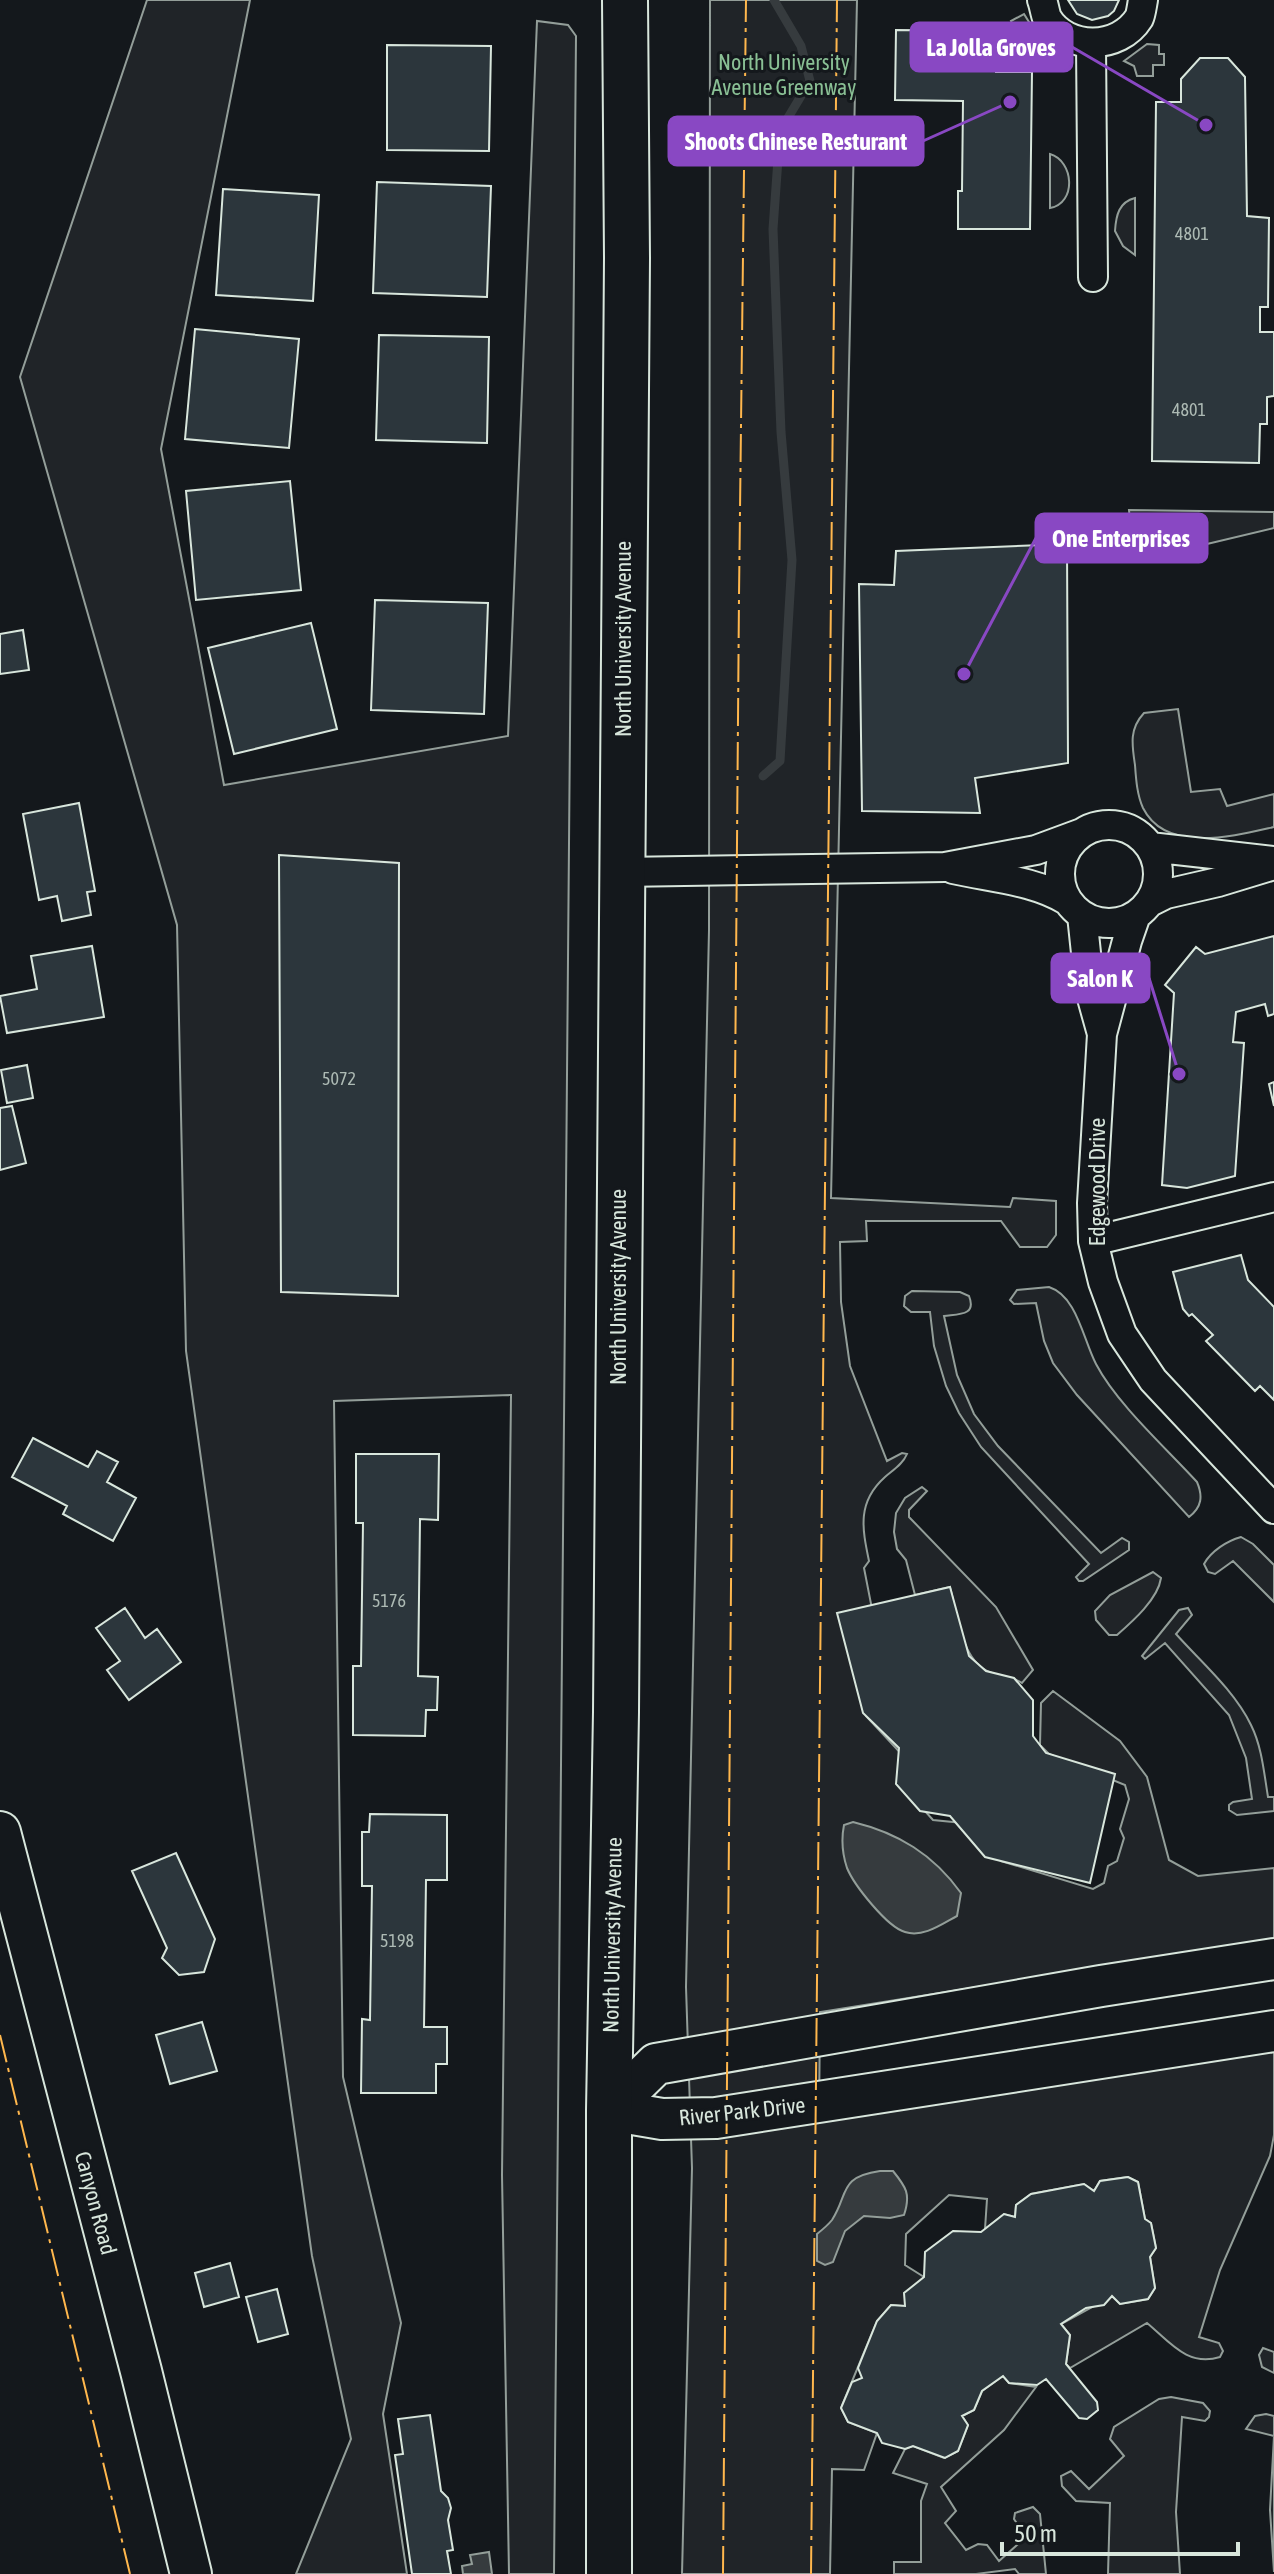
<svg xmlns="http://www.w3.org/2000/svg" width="1274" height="2574" font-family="'Asap Condensed',sans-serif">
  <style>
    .green { fill: #202428; stroke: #939e99; stroke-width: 2 }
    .water { fill: #363b3e; stroke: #939e99; stroke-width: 2 }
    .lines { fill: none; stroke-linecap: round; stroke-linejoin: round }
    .stream { stroke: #363b3e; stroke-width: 9 }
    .building { fill: #2c363c; stroke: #d8e6dc; stroke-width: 2 }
    .street-casing { stroke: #d8e6dc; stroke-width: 32 }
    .secondary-casing { stroke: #d8e6dc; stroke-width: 44 }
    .highway-casing { stroke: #d8e6dc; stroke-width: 48 }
    .street { stroke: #14181c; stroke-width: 28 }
    .secondary { stroke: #14181c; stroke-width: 40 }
    .highway { stroke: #14181c; stroke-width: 44 }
    .power { stroke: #ffb74d; stroke-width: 2; stroke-dasharray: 28 6 4 6; stroke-linecap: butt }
    .labels { text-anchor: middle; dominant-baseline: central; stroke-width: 6; stroke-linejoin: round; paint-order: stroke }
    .number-label { font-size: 18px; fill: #adbab4 }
    .park-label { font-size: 22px; fill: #8ac095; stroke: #14181c }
    .street-label { font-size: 22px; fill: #d8e6dc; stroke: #14181c }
    .leader { fill: none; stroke: #8948c3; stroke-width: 3 }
    .callout-dot { fill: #8948c3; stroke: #14181c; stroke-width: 3 }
    .callout { fill: #8948c3; stroke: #8948c3; stroke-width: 3 }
    .callout-label { font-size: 24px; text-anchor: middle; font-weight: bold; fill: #fff }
  </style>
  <rect width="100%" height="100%" fill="#14181c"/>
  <path class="green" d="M147,0H250L161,449L224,785L508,736L537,21L568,25L576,36L554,2574H509L502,2175L511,1395L334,1401L343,2077L401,2323L383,2414L407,2574H296L351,2439L312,2256L186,1351L177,925L20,377Z
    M710,0H857L831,1198L1010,1207L1013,1198L1056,1201V1235L1047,1247H1020L1001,1221H866L867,1241L840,1242L841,1302L850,1366L887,1461L902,1453L907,1454C903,1464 893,1470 885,1477C857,1502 862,1528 869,1561L864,1568L873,1614L848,1630L866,1716L908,1761V1792L933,1820L963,1823L1001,1861L1093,1889L1104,1883L1108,1866L1117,1861L1124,1838L1120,1829L1129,1799L1125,1785L1049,1754L1040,1745L1041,1703L1053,1691L1120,1741L1147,1777L1169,1860L1198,1876L1274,1868V1940L820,2012L819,2119L1274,2048V2135L1270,2156L1220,2270L1199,2337L1219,2343L1223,2351L1220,2357C1187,2367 1170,2342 1147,2323L1070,2368L1066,2364L1070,2335L1061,2324L1112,2296L1120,2304L1148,2299L1155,2288L1150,2257L1156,2248L1151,2223L1145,2219L1138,2182L1127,2177L1100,2181L1094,2191L1084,2184L1031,2194L1016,2205L1015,2217L1004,2214L985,2229L987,2199L949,2195L906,2234L905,2265L924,2277L905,2306L891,2305L877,2321L841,2408L848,2422L877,2433L864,2470L832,2469L830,2574H682L692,2168L686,1987L709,930Z
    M1024,14L1034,30L1058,53L1039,55L1020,39L1011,21Z
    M1147,44L1159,45V54H1164V65H1153V76H1137L1134,66L1124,61Z
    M1050,154C1074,161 1077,203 1050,208Z
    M1135,198V255L1123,246L1115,231C1116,215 1119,202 1135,198Z
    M1129,510L1274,512V528L1186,549L1185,544L1133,553Z
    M1178,709L1191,792L1220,789L1227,806L1274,794V827C1234,836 1166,854 1143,808C1137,795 1136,779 1135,765C1132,745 1129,729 1144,713Z
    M1049,1287C1077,1296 1083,1339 1096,1364C1117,1404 1166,1448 1197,1482C1203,1496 1202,1507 1189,1517L1077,1395L1053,1363L1044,1341L1036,1303L1014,1304L1010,1300L1017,1290Z
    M912,1291L960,1292L969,1296C977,1316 958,1314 944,1316L957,1375L974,1414L998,1446L1101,1553L1122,1538L1129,1542V1550L1083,1581H1079L1076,1577L1089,1564L981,1447L959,1413L946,1386L934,1346L930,1312H911L904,1306L905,1296Z
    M922,1487L927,1491L909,1510V1517L996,1607L1033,1670L1022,1683C1011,1675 998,1677 987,1671C961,1658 957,1613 950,1587L915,1595L906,1560L897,1549L894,1532L896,1513L905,1498Z
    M1241,1537L1253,1544L1274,1565V1602L1233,1561L1215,1574L1208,1572L1204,1564C1211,1551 1227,1541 1241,1537Z
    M1153,1572L1161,1578C1158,1599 1133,1621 1117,1635H1109L1096,1620L1095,1611L1110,1595Z
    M1188,1608L1192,1615L1176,1634C1201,1662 1234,1690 1251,1725C1262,1747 1264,1773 1268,1797H1274V1811L1237,1815L1229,1810V1805L1233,1802L1252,1799L1246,1758L1229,1715L1165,1643L1145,1659L1142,1656L1179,1610Z
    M1263,2348L1274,2352V2373L1262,2367L1259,2355Z
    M1003,2376L1009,2383L1036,2387L1004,2430L941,2487L956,2511L945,2523L966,2550L978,2544L987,2545L999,2561L1026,2537L1014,2519L1015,2513L1033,2507L1040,2514L1046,2574H1019L1015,2569L976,2574H894V2562H921V2501L927,2484L893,2473L905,2449L913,2446L944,2458L958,2451L968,2425L962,2416L974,2410L982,2391Z
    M1171,2397L1203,2403L1210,2411L1209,2417L1205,2421L1182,2417L1176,2512L1180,2574H1108L1110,2503L1076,2501L1062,2486L1061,2476L1071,2471L1089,2489L1124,2456L1110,2439L1114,2427L1159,2399Z
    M1266,2414L1274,2416V2572L1270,2510L1274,2436L1246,2429L1255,2416Z"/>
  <path class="water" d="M853,1822C898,1833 933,1854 961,1893L957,1916C942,1924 923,1938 905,1932C887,1927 854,1885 847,1868C842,1853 841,1840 844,1825Z
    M880,2171H893C906,2187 911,2194 904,2215L890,2218L864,2216L845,2231L833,2262L825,2265L817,2261V2234C822,2230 828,2225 832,2220C849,2194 838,2177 880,2171Z
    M489,2552L492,2574H463L462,2566L472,2564L470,2555Z"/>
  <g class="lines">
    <path class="stream" d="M763,776L780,761L792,560L781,432L773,229L780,131L810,81L801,46L774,0"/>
  </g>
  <path class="building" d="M1068,0H1119L1114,11L1108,16L1092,20L1077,14Z
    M896,30L995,31L996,72H1032L1030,229H958V191H962L963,101L895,100Z
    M387,45L491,46L489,151L387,150Z
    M1200,58H1228L1245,77L1247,216L1269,218L1268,307H1260V332H1274V396L1267,397V424H1260L1259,463L1152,461L1156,102H1181V79Z
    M377,182L491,186L487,297L373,293Z
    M223,189L319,195L313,301L216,295Z
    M195,329L299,339L289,448L185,439Z
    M379,335L489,337L487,443L376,440Z
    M290,481L301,590L196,600L186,491Z
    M1067,544L1068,763L975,778L980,813L862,811L859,584L894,585L896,551Z
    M375,600L488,603L484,714L371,710Z
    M311,623L337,729L234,754L208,648Z
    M23,630L29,670L0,674V634Z
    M79,803L95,891L87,892L91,915L62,921L57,896L39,900L23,814Z
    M279,855L399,863L398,1296L281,1292Z
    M1274,936V1014L1268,1016L1265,1004L1236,1012L1233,1042L1244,1043L1235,1176L1187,1188L1162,1185L1174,993L1165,985L1196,947L1205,954Z
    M92,946L104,1017L7,1033L0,996L37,989L31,956Z
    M27,1065L33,1098L7,1103L1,1070Z
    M1274,1082V1106L1269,1084Z
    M12,1106L26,1163L0,1170V1108Z
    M1241,1255L1248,1280L1274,1307V1400L1260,1386L1255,1391L1206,1341L1213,1335L1192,1314L1189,1316L1183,1309L1173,1272Z
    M33,1438L88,1467L97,1451L118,1462L107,1482L136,1498L113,1541L63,1514L67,1506L12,1477Z
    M356,1454H439L438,1520L420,1519L418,1676L438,1677L437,1710H426L425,1736L353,1735V1666H361L363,1523H356Z
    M950,1587L969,1656L986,1671L1014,1678L1033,1700V1736L1046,1753L1115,1774L1090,1883L985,1857L950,1816L920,1811L896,1784L899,1748L863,1713L837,1613Z
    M125,1608L145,1638L157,1629L181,1662L129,1700L107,1670L120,1661L96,1628Z
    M370,1814L447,1815V1880H426L424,2027H447V2064H436V2093H361L362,2019L370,2020L372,1886H362V1832H369Z
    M176,1853L215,1939L204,1972L179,1975L162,1958L167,1948L132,1871Z
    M202,2022L217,2071L170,2084L156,2035Z
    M1128,2177L1138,2182L1145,2219L1151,2223L1156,2248L1150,2257L1155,2288L1148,2299L1120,2304L1112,2296L1104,2305L1086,2308L1061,2324L1070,2335L1066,2364L1097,2402L1098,2410L1087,2419L1079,2418L1046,2379L1037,2385L1009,2383L1003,2376L982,2391L974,2410L962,2416L968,2425L958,2451L945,2458L913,2446L905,2449L882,2443L877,2433L848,2422L841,2408L852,2382L862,2378L858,2368L877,2321L891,2305L905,2306L904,2293L924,2277L925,2252L953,2231L981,2232L1004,2214L1015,2217L1016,2205L1031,2194L1084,2184L1094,2191L1100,2181Z
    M230,2263L239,2297L204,2307L195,2273Z
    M277,2289L288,2334L258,2342L246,2297Z
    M430,2415L441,2491L448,2498L451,2508L448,2520L453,2550L447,2551L451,2574H412L395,2455L403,2454L398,2419Z"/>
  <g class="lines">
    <defs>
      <path id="street" d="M1042,0C1044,5 1045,13 1047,18C1067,51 1119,50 1139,18C1141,14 1142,5 1143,0
        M1091,44L1093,277
        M1060 874a49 49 0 1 1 98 0a49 49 0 1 1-98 0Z
        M1150,847L1274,861
        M953,869C992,878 1034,880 1068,901
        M621,872L945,867L1036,850L1082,833
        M1150,902L1166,894L1218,882L1274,865
        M1082,915L1090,991L1102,1034
        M1136,915L1127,941L1102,1034L1092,1203L1093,1241L1103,1282L1122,1334L1153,1380L1274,1509
        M1093,1241L1274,1197"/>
      <path id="secondary" d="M0,1832L141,2371L191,2574
        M609,2110L656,2064L1101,1986L1274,1959
        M609,2110L662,2119L716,2118L1274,2031"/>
      <path id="highway" d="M609,2574V2110L616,1712L627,258L625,0"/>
    </defs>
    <use href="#street" class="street-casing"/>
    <use href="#secondary" class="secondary-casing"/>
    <use href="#highway" class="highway-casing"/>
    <use href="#street" class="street"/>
    <use href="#secondary" class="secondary"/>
    <use href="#highway" class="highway"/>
    <path class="power" d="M0,2035L130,2574
      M723,2574L739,596L746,0
      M811,2574L837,0"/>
  </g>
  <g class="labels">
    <g class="number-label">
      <text x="1192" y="233">4801</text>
      <text x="1189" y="409">4801</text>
      <text x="339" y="1078">5072</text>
      <text x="389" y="1600">5176</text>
      <text x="397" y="1940">5198</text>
    </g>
    <g class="park-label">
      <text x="784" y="62">North University<tspan x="784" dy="25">Avenue Greenway</tspan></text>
    </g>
    <g class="street-label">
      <text transform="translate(623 639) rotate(-90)">North University Avenue</text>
      <text transform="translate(1097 1182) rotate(-90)">Edgewood Drive</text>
      <text transform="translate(618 1287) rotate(-90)">North University Avenue</text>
      <text transform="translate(612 1935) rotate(-89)">North University Avenue</text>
      <text transform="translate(742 2111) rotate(-6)">River Park Drive</text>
      <text transform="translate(96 2203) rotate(75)">Canyon Road</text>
    </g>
  </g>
  <path class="leader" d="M1206 125L1072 47M1010 102L923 141M964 674L1036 538M1179 1074L1149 978"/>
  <g class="callout-dot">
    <circle cx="1206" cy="125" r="8"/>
    <circle cx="1010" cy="102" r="8"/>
    <circle cx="964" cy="674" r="8"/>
    <circle cx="1179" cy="1074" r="8"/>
  </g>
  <g class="callout">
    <rect x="911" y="23" width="161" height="48" rx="8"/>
    <rect x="669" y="117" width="254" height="48" rx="8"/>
    <rect x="1036" y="514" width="171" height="48" rx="8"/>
    <rect x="1052" y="954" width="97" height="48" rx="8"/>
  </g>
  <g class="callout-label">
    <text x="991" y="56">La Jolla Groves</text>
    <text x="796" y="150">Shoots Chinese Resturant</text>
    <text x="1121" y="547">One Enterprises</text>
    <text x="1100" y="987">Salon K</text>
  </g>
  <path d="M1002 2542v12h236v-12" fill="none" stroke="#d8e6dc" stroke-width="4"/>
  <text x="1014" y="2542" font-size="24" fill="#d8e6dc" stroke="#14181c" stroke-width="6" paint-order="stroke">50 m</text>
</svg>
